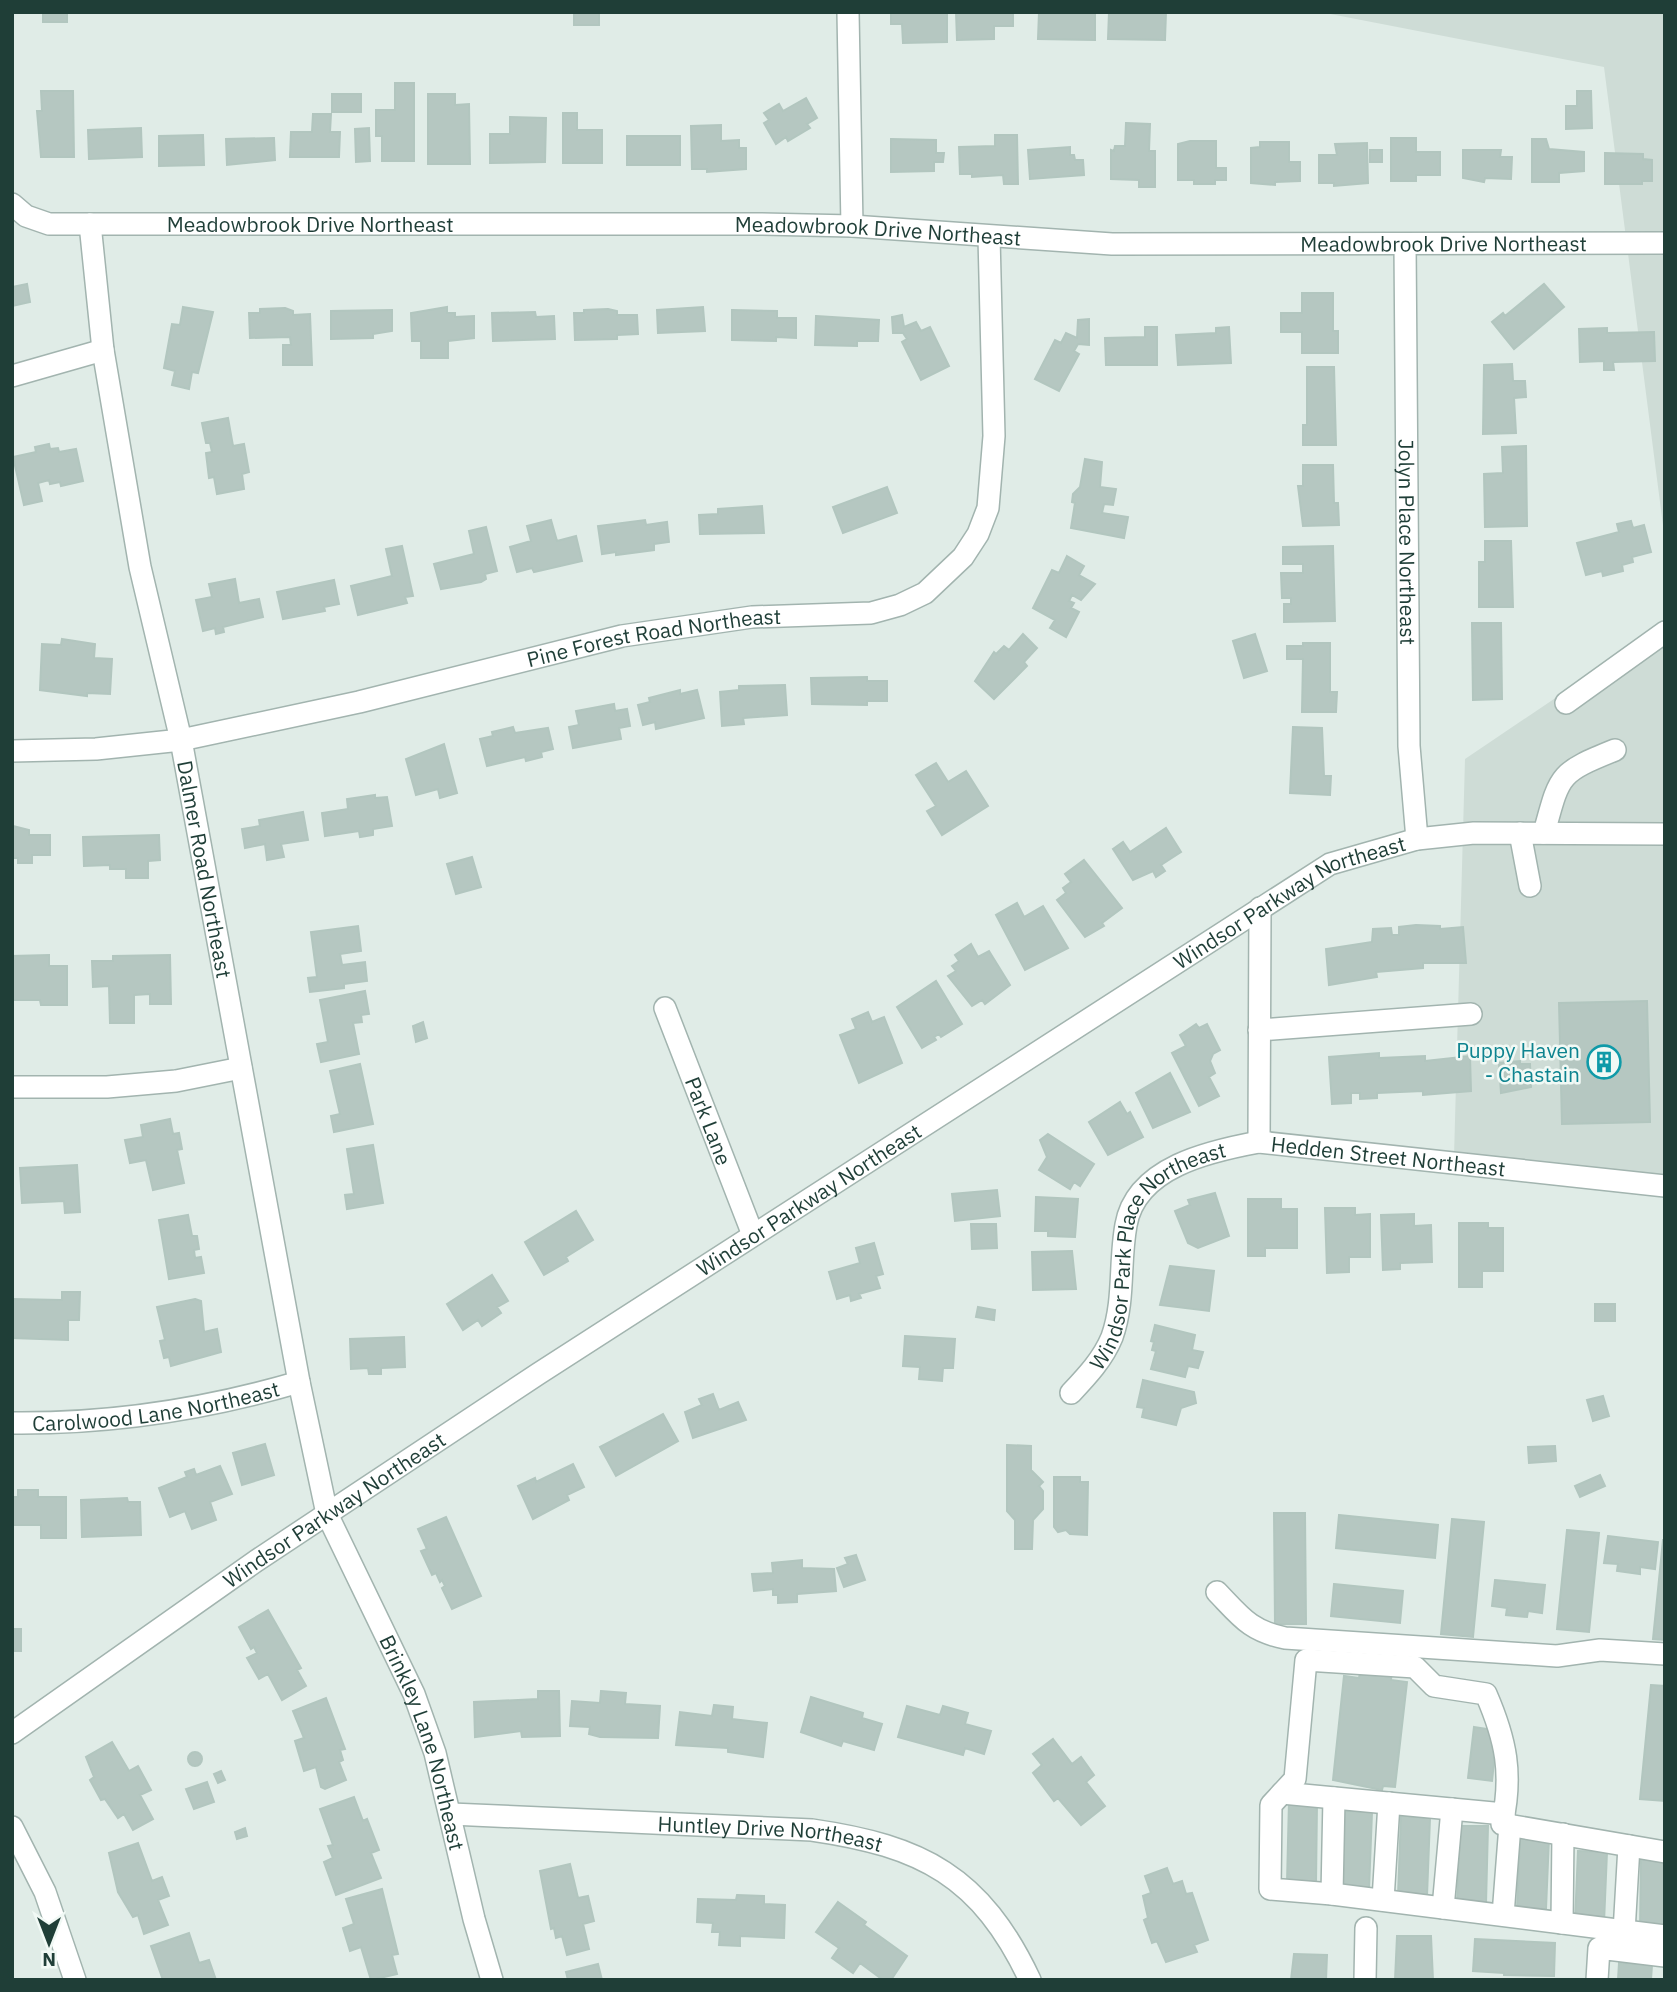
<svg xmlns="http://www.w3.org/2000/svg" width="1677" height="1992" font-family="'IBM Plex Sans',sans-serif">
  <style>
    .built { fill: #cedcd6 }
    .building { fill: #b5c7c1; stroke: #b2c6bf; stroke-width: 2 }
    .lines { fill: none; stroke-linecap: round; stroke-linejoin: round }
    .minor-casing { stroke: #a2b4af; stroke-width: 24 }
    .minor { stroke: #fff; stroke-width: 21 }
    .labels { text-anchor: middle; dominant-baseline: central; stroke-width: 5; stroke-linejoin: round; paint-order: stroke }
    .street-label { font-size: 21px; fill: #1f3e37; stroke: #f1f9f5 }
    .culture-label { font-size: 21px; fill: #0d838f; stroke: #f1f9f5; text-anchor: end }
  </style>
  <rect width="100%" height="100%" fill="#e0ece7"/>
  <path class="built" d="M1320,12H1665V541L1604,67Z
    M1665,624V1180L1454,1157L1465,759Z"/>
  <path class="building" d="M43,12H67V22H43Z
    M574,12H599V25H574Z
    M891,12H947V42L903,43L902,24H891Z
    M956,12H1013V26H994V39L957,40Z
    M1039,12H1095V40L1038,39Z
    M1109,12H1166L1165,40L1108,39Z
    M395,83H414V161H382V136H376V110H395Z
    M41,91H73L74,157H41L37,111H42Z
    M1577,91H1591L1592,128L1566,129V106H1577Z
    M332,94H361V112H332Z
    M428,94H455V105L469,104L470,164H428Z
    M806,98L817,118L807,124L810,128L788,141L786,137L776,144L764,123L769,120L764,113L779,104L783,111Z
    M563,113H577V130H602V163H563Z
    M313,114H331L330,132H340L339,157H290L291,132H312Z
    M510,117L546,118L545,162L490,163V134H510Z
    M1126,123L1150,124L1149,151H1155V187H1139V180L1111,179V150L1114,151L1115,146H1125Z
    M721,125V141L739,140V148H746V169L707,172V169H692L691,126Z
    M141,128L142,157L89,159L88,130Z
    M369,128L370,161L356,162L355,129Z
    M203,135L204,165L159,166V136Z
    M995,135H1017L1018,184H1004L1003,175L972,177V174H960L959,147L995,146Z
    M627,136H680V165H627Z
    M274,138L275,160L227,165L226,139Z
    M1391,138H1416V152H1440V175H1416V181H1391Z
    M891,139L936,140V153H944L943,162H934V171L891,172Z
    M1532,139H1546L1549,149L1584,152V171L1559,173V182H1532Z
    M1190,141H1216V168H1226V180H1215V184H1194V180H1178V144Z
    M1260,142H1289V162H1300V181L1275,182V185L1251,183V148L1260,147Z
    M1367,143L1368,183L1334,186V183H1319V155H1337L1335,144Z
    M1070,147V155H1074L1075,160H1083L1084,175L1030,179L1028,150Z
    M1370,150H1382V162H1370Z
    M1463,150H1501L1500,157H1512L1511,179L1485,178L1484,182L1463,178Z
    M1605,153L1643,154V159L1652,160V181H1642V184H1605Z
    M27,284L30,302L12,306V287Z
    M1544,284L1564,307L1514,349L1492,322L1503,313L1505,316Z
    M1302,293H1333V331H1338V353H1302V332H1281V313H1302Z
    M183,307L213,312L198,373L192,372L189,389L172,385L175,371L164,368L172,324L180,325Z
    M447,307V313H455V317L474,316V338L448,341V358H421V341H412L411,313Z
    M703,307L705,331L658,333L657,310Z
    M285,308L293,311V315L310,314L312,365H283V345H291L290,337L250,338L249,313H260V309Z
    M608,309L617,311V315H637L638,334L617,335V339L575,340L574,313H584V310Z
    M392,310V331L373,334V338L331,339V311Z
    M732,310L777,311V318H796V338L776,337V341L732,340Z
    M535,312L536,317L554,316L555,339L493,341L492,313Z
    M902,315L904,327L916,322L921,331L930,327L949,366L921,380L902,342L907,339L903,333H893L892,317Z
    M816,316L879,320L878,341H857V346L815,345Z
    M1089,319V345L1078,344L1074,351L1079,354L1059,391L1035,379L1055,340L1061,343L1066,333L1077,338L1078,320Z
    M1145,327H1157V365H1106L1105,338L1145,337Z
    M1229,327L1231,363L1178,365L1176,335L1216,333V328Z
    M1607,328V333L1654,332L1655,361L1613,362L1614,370H1604V361L1580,362L1579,329Z
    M1512,364L1513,381H1525L1526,397L1514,398L1516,433L1483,434L1484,365Z
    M1307,367H1334L1336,445H1303V425H1307Z
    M228,418L233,446L244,444L249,472L242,474L244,489L217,494L214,477L209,478L206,453L212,452L210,443H206L202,423Z
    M49,444L50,449L58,448L59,452L76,449L83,481L61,486L60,482L50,484L49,480L38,483L42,501L24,505L13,457L36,452L35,447Z
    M1526,446L1527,526L1485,527L1484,474L1503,473L1502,447Z
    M1085,459L1102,462L1100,487L1116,489L1113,505L1104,504L1102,513L1128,517L1124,538L1071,528L1075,503L1072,502L1073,494L1080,487Z
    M1303,465H1333L1334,503H1338L1339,525L1303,526L1298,486H1303Z
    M887,487L897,513L843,533L833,507Z
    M762,506L764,533L700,534L699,515L718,514V509Z
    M551,520L557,541L576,536L582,561L534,572L532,568L517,572L510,547L531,541L527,526Z
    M645,520L646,525L667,522L669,542L654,544V550L616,555V552L602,554L598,526Z
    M1631,521L1633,528L1644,525L1651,552L1632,557L1633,562L1622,565L1623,571L1603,576L1602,571L1586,575L1577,543L1619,532L1617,524Z
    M486,527L497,571L485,574L486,579L481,582L441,589L434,564L474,554L469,531Z
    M1485,541H1511L1513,607H1479V562H1485Z
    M402,546L413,596L405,597L407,603L358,615L351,586L392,576L386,549Z
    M1333,546L1335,621L1284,622V604H1291V598H1282L1281,573H1303V564H1283V547Z
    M1067,556L1084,566L1079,575L1095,584L1081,600L1072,595L1069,601L1074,603L1071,608L1079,612L1066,637L1050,628L1055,620L1033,608L1052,570L1059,573Z
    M235,579L239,603L259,599L263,617L223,627L224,632L216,634L215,628L203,631L196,600L212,597L209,584Z
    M334,580L339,604L324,607L325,611L283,619L277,592Z
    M1472,623H1501L1502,699L1473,700Z
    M1023,634L1037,648L1024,662L1027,666L994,699L975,681L994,652L996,654L1004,646L1009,650Z
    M1255,634L1267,671L1244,678L1233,641Z
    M62,639L95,644L94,658L112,659L110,694L87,693V696L40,690L42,644L61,645Z
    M1303,643H1330V692H1337L1336,712H1302L1303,659H1287V646H1303Z
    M867,677V681H887V701H867V705L812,704L811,678Z
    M785,685L787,715L743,718L744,724L722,726L720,692L739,690V686Z
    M680,690V694L697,690L704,718L656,729L655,722L643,725L638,705L650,702L649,698Z
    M614,704L615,711L627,709L630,726L619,728L621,739L573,748L569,727L579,725L576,711Z
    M513,727L515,733L548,728L553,749L541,752L542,757L526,761L525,757L487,766L480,739L493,736L492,732Z
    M1293,727L1322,728L1324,776H1331L1330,795L1290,793Z
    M444,744L457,793L440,798L438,789L416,795L406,759Z
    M936,763L948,782L966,771L988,806L942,835L927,811L936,806L916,775Z
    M375,795V798L387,797L392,826L373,829V835L360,837L359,831L325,836L322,813L348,809L347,799Z
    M303,812L308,840L281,844L284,857L267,860L265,844L245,848L242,829L260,826L259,820Z
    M13,826L29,830V835H50V855H32V863H18V858H12Z
    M1166,828L1181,852L1161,865L1165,871L1156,877L1153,871L1133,880L1113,849L1123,842L1130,852Z
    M159,835L160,860L148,861V878H126V869H110V865L84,866L83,837Z
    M472,857L481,887L456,894L447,864Z
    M1084,860L1122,908L1102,923L1104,926L1085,937L1057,900L1066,893L1063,888L1071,882L1065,874Z
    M1017,903L1024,917L1043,906L1068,948L1025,970L996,915Z
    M1416,925L1440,926V929L1463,927L1466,963H1423V968L1376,972L1377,977L1329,985L1326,949L1372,942L1373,929L1391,928L1392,935H1399V927Z
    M358,926L361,951L340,954L342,965L365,962L367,981L344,984V988L310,992L308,978L317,977L311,932Z
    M971,944L978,957L989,951L1010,985L985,1004L982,1000L972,1006L948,976L956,971L952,966L959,961L955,955Z
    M49,955V966H67V1005H41L40,1000H12V956Z
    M170,955L171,1004H150V994L134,995V1023H110L109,986L93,987L92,961H113V956Z
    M936,981L962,1024L941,1037L939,1034L934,1037L936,1040L922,1048L897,1007Z
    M365,991L369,1014L361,1015L362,1022L353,1023L359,1054L321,1062L317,1044L328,1042L320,1000Z
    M1647,1001L1650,1122L1562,1124L1559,1003Z
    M868,1012L872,1022L884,1017L902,1063L859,1083L840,1035L856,1029L852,1019Z
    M423,1022L427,1038L416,1042L413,1026Z
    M1196,1024L1199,1028L1207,1024L1220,1050L1213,1054L1210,1061L1215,1073L1209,1077L1219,1096L1199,1106L1172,1053L1186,1046L1180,1035Z
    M1379,1053V1058L1425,1056V1061L1470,1056L1471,1091L1423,1095V1091L1377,1093V1098L1360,1099V1093H1351V1103L1332,1104L1329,1057Z
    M1520,1061V1064H1530L1531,1087L1501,1093L1499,1063Z
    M360,1064L373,1124L334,1132L331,1116L340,1114L330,1071Z
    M1170,1073L1190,1112L1153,1128L1136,1093Z
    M1120,1102L1127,1114L1130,1112L1143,1137L1108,1155L1089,1122Z
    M170,1119L173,1134L179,1133L182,1149L177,1150L184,1183L153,1190L146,1160L130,1163L125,1140L143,1137L141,1125Z
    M1048,1134L1094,1164L1080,1186L1074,1182L1070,1189L1039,1170L1047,1157L1040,1140Z
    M373,1145L383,1203L347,1209L345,1195L354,1194L347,1149Z
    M77,1165L80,1212L65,1213L64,1201L22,1203L20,1168Z
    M997,1190L1000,1216L955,1221L952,1194Z
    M1215,1193L1229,1236L1198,1248L1188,1243L1175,1211L1190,1205L1188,1200Z
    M1036,1197L1078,1199L1075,1237L1048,1236V1231H1035Z
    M1248,1199H1281V1209H1297V1248H1265V1256H1248Z
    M1325,1208H1355V1215L1370,1214V1257H1349V1272L1327,1273Z
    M576,1211L593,1240L566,1257L568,1261L544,1275L525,1242Z
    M1414,1214V1226L1431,1225L1432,1262L1400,1263V1269L1383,1270L1381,1215Z
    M188,1215L192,1236H197L199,1249L194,1250L195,1258L201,1257L204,1273L169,1279L159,1220Z
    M1459,1223H1488V1228H1503V1271H1482V1287H1459Z
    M971,1224H996L997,1248L972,1249Z
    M874,1243L883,1274L876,1276L880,1288L859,1294L861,1298L851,1301L850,1295L837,1299L829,1272L860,1263L856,1248Z
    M1072,1251L1076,1289L1033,1290L1032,1252Z
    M1170,1266L1214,1271L1209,1311L1160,1305Z
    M492,1275L508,1301L497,1307L501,1313L482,1326L478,1320L463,1330L447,1304Z
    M62,1292H80L79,1320H68V1340L12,1338V1299L62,1300Z
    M195,1299L201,1301L204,1332L217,1329L221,1352L171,1366L169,1357L164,1358L160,1341L165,1340L157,1307Z
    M1595,1304H1615V1321H1595Z
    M978,1307L995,1310L994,1320L976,1317Z
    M1155,1325L1195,1335L1192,1350L1203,1352L1198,1368L1188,1366L1185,1377L1151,1369L1156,1351L1152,1350L1154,1342L1151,1341Z
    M905,1336L955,1339L953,1368H943L942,1381L919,1379L920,1367L903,1366Z
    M404,1337L405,1367L381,1368V1374H369L368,1368L351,1369L350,1339Z
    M1143,1380L1194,1392L1196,1403L1181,1408L1176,1425L1142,1417L1144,1408L1137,1407Z
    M713,1394L719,1410L738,1402L746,1420L693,1438L685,1412L702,1405L699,1399Z
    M1603,1396L1609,1416L1593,1421L1587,1400Z
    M663,1414L678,1441L616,1476L600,1447Z
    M265,1444L274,1475L242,1485L233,1453Z
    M1007,1445L1031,1446V1470L1043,1482L1039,1486L1043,1491V1509L1033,1520L1032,1549H1015V1520L1007,1511Z
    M1555,1446L1556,1461L1529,1463L1528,1447Z
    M573,1464L584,1487L567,1495L569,1500L533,1519L518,1486L535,1478L536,1482Z
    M220,1466L232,1494L210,1502L216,1520L192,1529L185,1511L170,1517L159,1488L187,1477L185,1472L194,1469L196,1475Z
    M1600,1475L1605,1486L1580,1497L1575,1486Z
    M1054,1477H1080V1482H1088L1087,1535L1070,1534L1066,1530L1058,1532L1054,1527Z
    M18,1490H38V1497H66V1538H41V1525H12V1497H18Z
    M127,1498L128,1502H140L141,1535L82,1537L81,1500Z
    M1274,1513H1305L1306,1624H1275Z
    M1339,1515L1438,1525L1435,1558L1336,1548Z
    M446,1517L481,1596L452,1609L442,1588L445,1586L442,1580L440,1582L436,1573L432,1575L421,1551L427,1549L418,1529Z
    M1452,1519L1484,1522L1473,1637L1441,1634Z
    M1567,1530L1599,1533L1589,1632L1557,1629Z
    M1608,1536L1658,1542L1655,1569L1640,1567V1574L1617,1571L1618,1564L1604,1563Z
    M1663,1540H1665V1640L1653,1639Z
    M856,1555L865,1580L844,1587L837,1568L848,1564L845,1558Z
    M802,1560V1568L834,1569L836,1591L797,1594V1602L778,1603V1595H773V1589L754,1591L752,1574L773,1573L772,1563Z
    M1495,1580L1545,1585L1542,1613L1528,1611L1527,1617L1506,1615L1507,1608L1492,1606Z
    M1334,1584L1403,1591L1400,1623L1331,1616Z
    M268,1610L301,1668L297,1670L306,1686L282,1700L268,1674L259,1679L247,1658L257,1653L254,1647L251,1649L239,1627Z
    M12,1629H21V1651H12Z
    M1361,1668L1392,1671L1391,1680L1407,1682L1395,1787L1383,1786L1382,1790L1333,1780L1344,1676L1359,1678Z
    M1651,1685L1665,1686V1801L1640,1799Z
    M538,1691H559L560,1736L522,1737L521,1731L475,1737L474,1702L538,1699Z
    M601,1691L626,1693L625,1704L660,1706L658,1738L600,1737L589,1734L590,1727L570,1726L572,1701L600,1703Z
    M811,1697L863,1713L862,1718L882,1724L874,1750L843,1741L841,1746L801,1732Z
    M326,1698L345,1749L340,1750L343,1760L339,1762L346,1780L325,1789L321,1787L316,1767L304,1771L295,1741L304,1738L293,1711Z
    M714,1705L733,1707L732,1719L767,1723L763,1757L728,1752V1748L676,1745L680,1712L712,1716Z
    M907,1706L940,1715L943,1706L968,1713L965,1724L991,1731L984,1754L965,1748L963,1755L898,1737Z
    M1474,1727L1493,1730L1497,1734L1492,1781L1468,1778Z
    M1053,1739L1072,1764L1081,1757L1094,1775L1086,1782L1105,1806L1081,1825L1058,1798L1054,1801L1033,1773L1042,1765L1033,1754Z
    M112,1742L129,1771L138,1766L151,1790L140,1795L153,1819L133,1830L124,1814L118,1818L105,1799L101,1800L90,1780L94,1777L86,1757Z
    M188 1759a7 7 0 1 1 14 0a7 7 0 1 1-14 0Z
    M221,1771L225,1780L218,1783L214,1774Z
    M207,1782L214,1802L194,1809L186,1789Z
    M354,1797L363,1821L367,1819L379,1850L371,1853L381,1878L336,1895L324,1862L333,1858L328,1846L333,1845L320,1809Z
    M1289,1801L1317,1802L1316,1884L1287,1883Z
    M1344,1811L1372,1812L1369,1890L1341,1888Z
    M1401,1816L1430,1818L1427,1896L1398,1895Z
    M1460,1826H1488L1486,1904L1457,1903Z
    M245,1828L247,1836L237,1839L235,1832Z
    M1520,1837L1549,1838L1546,1909L1517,1908Z
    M138,1843L152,1881L162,1877L169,1896L158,1900L168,1925L144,1934L138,1915L133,1917L118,1892L109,1853Z
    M1578,1851L1607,1852L1604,1923L1575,1922Z
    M1641,1859H1665V1929H1640Z
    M570,1864L578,1898L588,1896L594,1921L583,1924L589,1949L567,1955L562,1936L556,1938L554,1928L551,1929L540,1871Z
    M1167,1868L1173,1884L1182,1881L1186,1894L1192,1893L1208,1940L1194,1945L1197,1952L1166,1962L1157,1941L1152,1943L1144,1920L1148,1918L1143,1896L1151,1893L1145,1876Z
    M382,1889L398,1954L392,1955L397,1974L371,1980L361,1947L350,1951L343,1928L354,1924L346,1899Z
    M737,1895L764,1896V1904L785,1905L784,1938L740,1936V1946L719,1945L720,1932H712L713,1923L697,1922L698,1899L736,1900Z
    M838,1902L866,1922L864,1925L907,1956L891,1980H883L860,1963L853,1973L832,1958L839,1948L816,1932Z
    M189,1933L199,1963L209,1960L216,1980H163L151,1946Z
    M1397,1936H1431L1433,1980H1395Z
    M1475,1939L1555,1943L1554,1976L1504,1975V1973L1473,1971Z
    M1294,1954L1327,1955L1326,1980H1291Z
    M1619,1963L1652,1965L1651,1980H1618Z
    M598,1964L602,1980H568L566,1972Z"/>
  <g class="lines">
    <defs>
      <g id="minor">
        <path d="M848,12L852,226"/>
        <path id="s1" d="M12,204L26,216L49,224H762L852,226L1112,244L1665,243"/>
        <path id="s2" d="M90,224L103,350L140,567L181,740L299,1382L327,1514L414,1694L435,1753L474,1919L492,1980"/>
        <path id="s3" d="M1405,244L1409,746L1417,839"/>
        <path d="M12,376L103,350"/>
        <path d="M1566,703L1665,632"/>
        <path id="s4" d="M12,751L96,749L181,740L359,702L622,636L752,617L871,613L900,605L925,593L963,557L978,534L988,508L994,436L989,237"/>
        <path d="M1520,833L1530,886"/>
        <path d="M1544,833C1560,774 1558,773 1615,750"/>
        <path id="s5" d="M665,1008L753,1235"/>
        <path d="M1259,1030L1471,1014"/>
        <path d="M12,1087H107L176,1081L241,1068"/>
        <path d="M1259,1142L1260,908"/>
        <path id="s6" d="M1071,1393C1087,1376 1103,1359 1112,1337C1125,1300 1119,1263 1126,1225C1136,1167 1210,1151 1259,1142L1665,1186"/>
        <path id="s7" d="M12,1423C112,1424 204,1410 299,1382"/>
        <path d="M1217,1592C1241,1617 1250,1631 1285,1638L1557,1656L1600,1650L1665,1654"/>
        <path id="s8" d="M12,1733L256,1561L538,1374L1330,864L1417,839L1474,833L1665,834"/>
        <path d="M1282,1793L1504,1814"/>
        <path id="s9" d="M451,1814L812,1830C922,1846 981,1876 1030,1980"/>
        <path d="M12,1827L45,1892L75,1980"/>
        <path d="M1665,1852L1502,1824C1513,1774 1506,1740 1486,1694L1434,1686L1415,1667L1306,1660L1295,1779L1271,1805L1270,1889L1332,1894L1665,1936"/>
        <path d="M1332,1894L1334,1798"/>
        <path d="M1383,1900L1389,1803"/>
        <path d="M1443,1908L1452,1809"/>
        <path d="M1503,1915L1510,1825"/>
        <path d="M1562,1923L1563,1834"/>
        <path d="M1624,1932L1629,1846"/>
        <path d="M1365,1980L1366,1928"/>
        <path d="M1597,1980L1599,1948L1665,1956"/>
      </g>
    </defs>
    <use href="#minor" class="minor-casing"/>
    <use href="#minor" class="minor"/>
  </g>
  <defs>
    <symbol id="building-ring" viewBox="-11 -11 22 22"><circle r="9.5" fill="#f1f9f5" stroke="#0f9aa8" stroke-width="1.5"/><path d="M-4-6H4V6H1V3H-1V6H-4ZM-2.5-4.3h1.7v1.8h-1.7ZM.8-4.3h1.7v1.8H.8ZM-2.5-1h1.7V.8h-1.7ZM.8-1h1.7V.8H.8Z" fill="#0f9aa8"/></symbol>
  </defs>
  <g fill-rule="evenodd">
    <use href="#building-ring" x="1585" y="1043" width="38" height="38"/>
  </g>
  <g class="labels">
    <g class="street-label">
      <text stroke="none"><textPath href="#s1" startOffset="304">Meadowbrook Drive Northeast</textPath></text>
      <text stroke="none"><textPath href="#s1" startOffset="872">Meadowbrook Drive Northeast</textPath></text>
      <text stroke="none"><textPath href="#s1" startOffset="1438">Meadowbrook Drive Northeast</textPath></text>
      <text stroke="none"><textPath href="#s3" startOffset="298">Jolyn Place Northeast</textPath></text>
      <text stroke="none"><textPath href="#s4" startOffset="654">Pine Forest Road Northeast</textPath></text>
      <text stroke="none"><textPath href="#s2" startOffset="656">Dalmer Road Northeast</textPath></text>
      <text stroke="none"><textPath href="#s8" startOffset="1526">Windsor Parkway Northeast</textPath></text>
      <text stroke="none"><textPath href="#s5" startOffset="121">Park Lane</textPath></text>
      <text stroke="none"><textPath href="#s6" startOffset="480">Hedden Street Northeast</textPath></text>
      <text stroke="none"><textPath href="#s8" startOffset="959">Windsor Parkway Northeast</textPath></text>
      <text stroke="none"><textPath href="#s6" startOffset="175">Windsor Park Place Northeast</textPath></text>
      <text stroke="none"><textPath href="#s7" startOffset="145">Carolwood Lane Northeast</textPath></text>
      <text stroke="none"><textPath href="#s8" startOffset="392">Windsor Parkway Northeast</textPath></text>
      <text stroke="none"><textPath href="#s2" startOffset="1561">Brinkley Lane Northeast</textPath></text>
      <text stroke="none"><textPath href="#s9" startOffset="320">Huntley Drive Northeast</textPath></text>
    </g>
    <g class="culture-label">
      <text x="1580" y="1050">Puppy Haven<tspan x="1580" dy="24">- Chastain</tspan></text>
    </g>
  </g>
  <rect width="1677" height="1992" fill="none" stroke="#1f3e37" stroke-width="28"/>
  <g transform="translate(49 1943) rotate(180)" stroke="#f1f9f5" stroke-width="5" paint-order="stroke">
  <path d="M0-5L12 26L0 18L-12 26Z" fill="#1f3e37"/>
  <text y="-10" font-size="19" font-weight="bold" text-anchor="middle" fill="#1f3e37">N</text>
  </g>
</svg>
